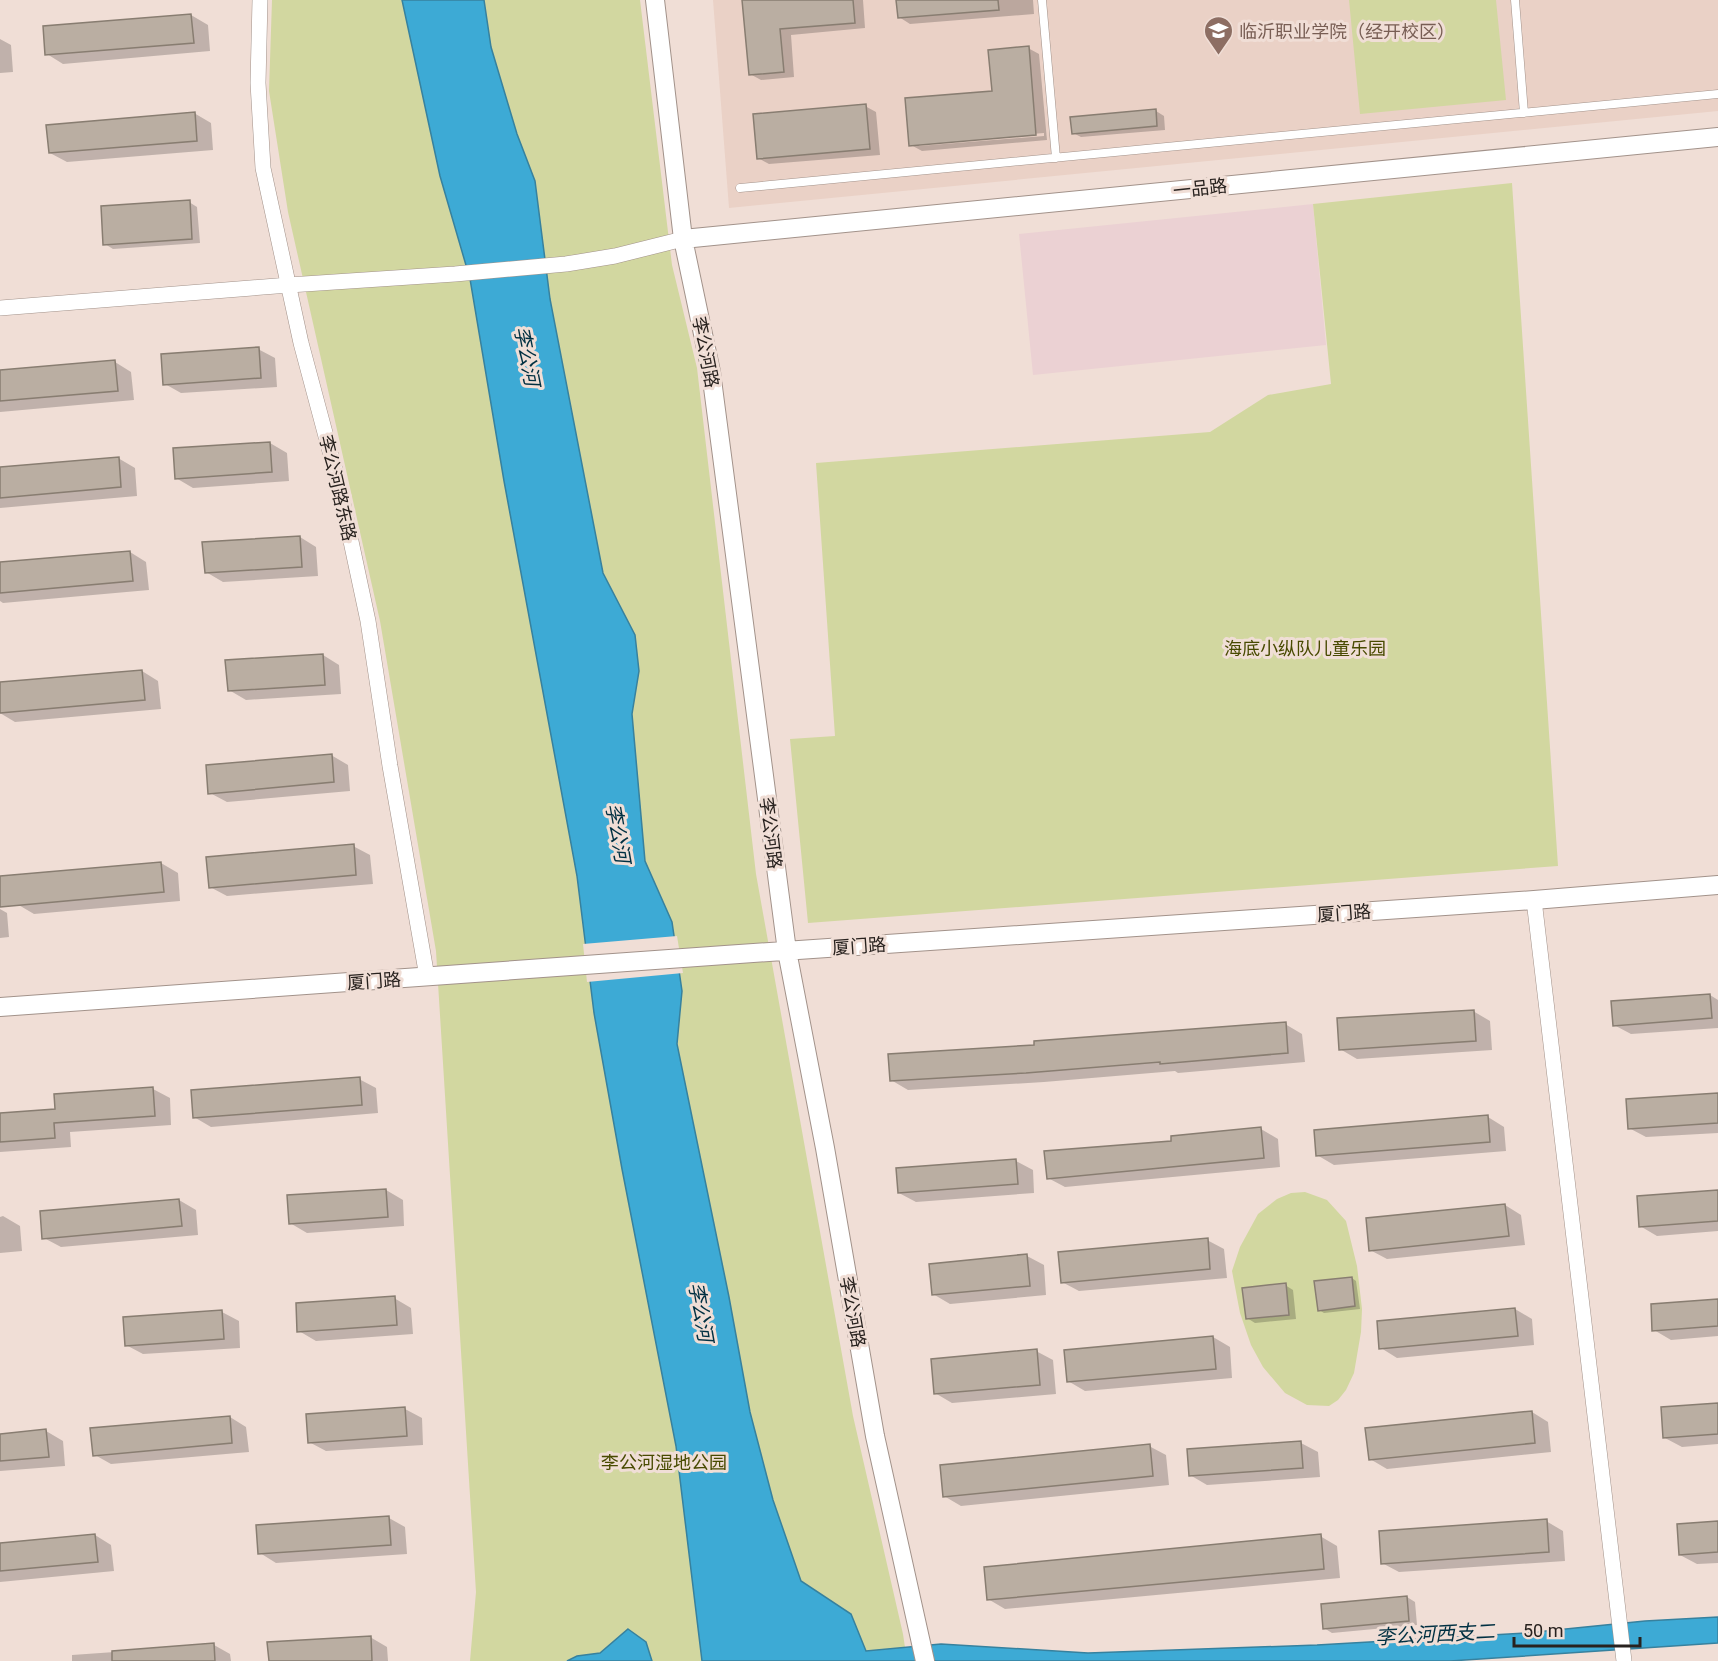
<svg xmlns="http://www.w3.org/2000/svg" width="1718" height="1661" font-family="Roboto,'Noto Sans SC',sans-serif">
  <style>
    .commercial { fill: #ebd1d3 }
    .built { fill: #ead1c6 }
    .green { fill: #d2d7a0 }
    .water { fill: #3daad5; stroke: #37819e; stroke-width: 1.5 }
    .pier { fill: #f0ded6 }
    .shadow { fill: #0003; fill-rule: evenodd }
    .building { fill: #baaea2; stroke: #887d71; stroke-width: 1.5 }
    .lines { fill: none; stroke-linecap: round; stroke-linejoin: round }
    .service-casing { stroke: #a2928a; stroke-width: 9 }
    .minor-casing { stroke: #a2928a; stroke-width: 16 }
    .tertiary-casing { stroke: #a2928a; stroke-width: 20 }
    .service { stroke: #fff; stroke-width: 8 }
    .minor { stroke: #fff; stroke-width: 15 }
    .tertiary { stroke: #fff; stroke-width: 18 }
    .labels { text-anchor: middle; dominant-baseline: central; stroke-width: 6; stroke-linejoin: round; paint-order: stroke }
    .education-label { font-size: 18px; fill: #785e54; stroke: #f0ded6; text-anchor: start }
    .street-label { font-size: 18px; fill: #28221f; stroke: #f0ded6 }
    .park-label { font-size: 18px; fill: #484a00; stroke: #f0ded6 }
    .water-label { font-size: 20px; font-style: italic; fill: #003042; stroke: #f0ded6 }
  </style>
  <rect width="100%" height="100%" fill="#f0ded6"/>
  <path class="commercial" d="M1313,204L1326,345L1033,375L1019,234Z"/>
  <path class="built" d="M713,0H1718V111L729,208Z"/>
  <path class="green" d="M272,0H640L672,265L697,368L756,874L853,1416L903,1634L907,1661H470L476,1592L436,951L380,621L288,212L269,91Z
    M1349,0H1496L1506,100L1360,114Z
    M1512,183L1558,866L808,923L790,739L835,736L816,463L1210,432L1268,395L1331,384L1313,204Z
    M1305,1192L1327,1200L1346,1221L1357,1266L1362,1309L1361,1332L1354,1373L1346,1390L1338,1400L1329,1406L1307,1405L1285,1393L1263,1367L1251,1345L1240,1313L1232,1271L1240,1247L1258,1214L1277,1199L1291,1193Z"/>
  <path class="water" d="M402,0H484L491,47L517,134L535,181L550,299L603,573L635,635L639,671L632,714L645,861L672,922L682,991L677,1044L729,1297L750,1412L773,1500L801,1581L851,1614L866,1651L941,1644L1088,1653L1317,1645L1526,1633L1645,1621L1718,1617V1643L1450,1661H702L676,1446L622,1169L594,1013L577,876L504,481L470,279L440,176Z
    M628,1629L646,1642L652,1661H567L577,1656L600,1653Z"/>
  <path class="pier" d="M677,936L683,973L587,982L583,944Z"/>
  <path class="shadow" d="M744,0H863L865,28L791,35L794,77L761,80L750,74Z
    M898,0H1033L1034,14L910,24L899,17Z
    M191,15L208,25L210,51L63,64L47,54Z
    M0,39L11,45L13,72L0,73Z
    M1028,48L1039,54L1047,140L922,151L911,145L993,92ZM1044,133V136L919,146V143Z
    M865,106L876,112L880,155L769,164L758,158Z
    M1156,111L1164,116L1165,130L1081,137L1073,133Z
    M194,113L211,123L213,150L67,162L50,153Z
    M189,202L197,207L200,243L113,249L105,244Z
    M258,349L275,358L277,387L181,393L165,384Z
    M115,362L131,372L134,400L0,412V372Z
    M270,443L287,453L289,481L193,488L176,478Z
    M118,458L135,468L137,496L0,508V469Z
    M300,537L316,547L318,576L223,582L206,572Z
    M130,552L146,562L149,590L3,603L0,601V564Z
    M323,655L339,665L341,694L246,700L229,690Z
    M142,671L158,681L161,709L15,722L0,713V684Z
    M331,755L348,765L350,791L227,802L210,793Z
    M353,846L370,855L373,884L227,896L210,887Z
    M161,863L178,873L180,901L34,914L17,904Z
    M0,909L7,913L9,937L0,938Z
    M1710,995L1718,1000V1028L1631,1034L1614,1025Z
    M1473,1011L1490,1021L1492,1050L1357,1059L1340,1049Z
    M1285,1024L1302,1034L1305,1062L1178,1073L1175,1071L1044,1082L908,1090L891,1080L1036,1047Z
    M359,1079L376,1088L378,1113L211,1127L194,1117Z
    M153,1089L170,1098L171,1125L70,1132L71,1147L0,1152V1114L57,1110Z
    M1718,1095V1133L1646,1137L1629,1128Z
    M1488,1117L1504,1127L1506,1151L1334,1165L1317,1155Z
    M1261,1129L1278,1139L1280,1167L1065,1187L1048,1178L1173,1142Z
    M1016,1161L1033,1170L1034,1193L916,1202L899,1193Z
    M386,1190L403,1200L404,1226L307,1233L290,1223Z
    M1718,1192V1231L1657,1236L1640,1226Z
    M179,1200L196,1210L198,1235L61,1247L44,1238Z
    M1505,1205L1521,1215L1525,1245L1387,1259L1370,1250Z
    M3,1216L20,1226L22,1251L0,1253V1217Z
    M1207,1240L1224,1249L1227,1278L1079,1291L1062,1282Z
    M1027,1256L1044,1265L1046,1295L950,1304L933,1294Z
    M1352,1278L1356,1281L1360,1309L1324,1313L1319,1310Z
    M1285,1285L1293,1290L1296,1319L1255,1323L1247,1318Z
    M394,1298L411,1308L413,1334L316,1341L299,1331Z
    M1718,1300V1336L1671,1340L1654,1330Z
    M1515,1309L1532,1319L1534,1345L1397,1358L1381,1348Z
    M222,1312L239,1321L240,1348L143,1354L126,1345Z
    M1213,1337L1230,1347L1232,1378L1085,1391L1068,1381Z
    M1036,1351L1053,1360L1056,1394L952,1403L935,1393Z
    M1718,1404V1444L1682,1447L1665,1438Z
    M405,1409L422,1418L423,1445L326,1451L309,1442Z
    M1532,1412L1548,1422L1551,1452L1387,1469L1370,1459Z
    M230,1417L246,1427L249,1452L111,1464L95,1455Z
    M46,1431L63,1441L65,1466L0,1471V1435Z
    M1301,1443L1318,1452L1320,1477L1207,1485L1190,1475L1189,1451Z
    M1149,1446L1166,1455L1169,1485L961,1506L944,1496Z
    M389,1518L405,1527L407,1554L276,1563L260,1553Z
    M1546,1521L1563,1531L1565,1561L1399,1572L1382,1563Z
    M1718,1522V1563L1697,1564L1680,1555Z
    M95,1535L111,1545L114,1571L0,1582V1544Z
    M1320,1536L1337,1546L1340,1578L1005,1609L988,1599Z
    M1407,1597L1415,1602L1417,1625L1332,1633L1324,1628Z
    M370,1637L387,1647L388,1661H270Z
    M214,1645L230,1654L231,1661H72V1655Z"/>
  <path class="building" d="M742,0H853L855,23L780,29L784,72L749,75Z
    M896,0H998L999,10L898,18Z
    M191,14L194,43L45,55L43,26Z
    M1029,46L1036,135L909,146L905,98L992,91L988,50Z
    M866,104L870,149L757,159L753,114Z
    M1156,109L1157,126L1072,134L1070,117Z
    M195,112L197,141L49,153L46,125Z
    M190,200L192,239L103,245L101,206Z
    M259,347L261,378L163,385L161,354Z
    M115,360L118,391L0,401V370Z
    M270,442L272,472L175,479L173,448Z
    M119,457L121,487L0,498V467Z
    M300,536L302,567L205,573L202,542Z
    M130,551L133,581L0,593V562Z
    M323,654L325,685L228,691L225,660Z
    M142,670L145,700L0,713V682Z
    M332,754L334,782L208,794L206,765Z
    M354,844L356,875L209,888L206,857Z
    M161,862L164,892L0,907V876Z
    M1710,994L1712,1018L1613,1026L1611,1001Z
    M1474,1010L1476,1041L1339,1050L1337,1018Z
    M1286,1022L1288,1053L1160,1064V1062L1026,1073L890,1081L888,1054L1034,1045V1041Z
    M360,1077L362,1105L193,1118L191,1090Z
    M153,1087L155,1116L54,1123L55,1138L0,1142V1113L55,1109L54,1094Z
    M1718,1093V1123L1628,1129L1626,1099Z
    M1488,1115L1490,1142L1316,1156L1314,1130Z
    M1261,1127L1264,1158L1047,1179L1044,1151L1171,1141V1136Z
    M1016,1159L1018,1184L898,1193L896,1168Z
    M386,1189L388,1217L289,1224L287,1195Z
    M1718,1190V1221L1639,1227L1637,1196Z
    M179,1199L182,1226L42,1239L40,1211Z
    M1505,1204L1509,1236L1369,1251L1366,1218Z
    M1208,1238L1210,1269L1061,1283L1058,1252Z
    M1027,1254L1030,1286L932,1295L929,1264Z
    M1352,1277L1355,1306L1318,1311L1314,1281Z
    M1286,1283L1289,1315L1246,1319L1242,1288Z
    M395,1296L397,1325L297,1332L296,1303Z
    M1718,1299V1326L1652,1331L1651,1304Z
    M1515,1308L1518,1336L1379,1349L1377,1321Z
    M222,1310L224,1339L125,1346L123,1317Z
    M1213,1336L1216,1369L1067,1382L1064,1350Z
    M1037,1349L1040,1385L934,1394L931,1359Z
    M1718,1403V1434L1663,1438L1661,1407Z
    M405,1407L407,1436L308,1443L306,1414Z
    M1532,1411L1535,1443L1369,1460L1365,1428Z
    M230,1416L232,1443L93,1456L90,1428Z
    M46,1429L49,1457L0,1461V1434Z
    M1301,1441L1303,1468L1189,1476L1187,1449Z
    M1150,1444L1153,1476L943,1497L940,1465Z
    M389,1516L391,1545L258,1554L256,1525Z
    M1547,1519L1549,1552L1381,1564L1379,1531Z
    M1718,1521V1552L1679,1555L1677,1524Z
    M95,1534L98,1562L0,1571V1543Z
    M1321,1534L1324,1569L987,1600L984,1567Z
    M1407,1596L1409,1621L1323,1629L1321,1604Z
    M371,1636L372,1661H269L267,1642Z
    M214,1643L215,1661H112V1651Z"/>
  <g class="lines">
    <defs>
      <path id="service" d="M1042,0L1056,158
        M1515,0L1524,113
        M740,188L1718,94"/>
      <path id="minor" d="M260,0L258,83L263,168L301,343L339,485L368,621L390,766L427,977
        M0,308L289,285L455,274L566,264L615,256L683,239
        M1534,900L1624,1661"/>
      <path id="tertiary" d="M655,0L683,239L711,372L787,951L825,1148L875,1436L925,1661
        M683,239L1718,137
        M0,1007L725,955L1534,900L1718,885"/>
    </defs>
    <use href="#service" class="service-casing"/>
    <use href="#minor" class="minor-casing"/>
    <use href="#tertiary" class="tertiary-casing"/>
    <use href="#service" class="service"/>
    <use href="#minor" class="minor"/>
    <use href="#tertiary" class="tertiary"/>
  </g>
  <defs>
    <symbol id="school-pin" viewBox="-11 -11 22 30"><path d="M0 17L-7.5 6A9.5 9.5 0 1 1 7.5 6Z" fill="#8d6e63" stroke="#f0ded6"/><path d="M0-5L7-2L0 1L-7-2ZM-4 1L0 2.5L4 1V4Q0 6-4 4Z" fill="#fff"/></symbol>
  </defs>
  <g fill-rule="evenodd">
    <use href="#school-pin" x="1202" y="14" width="33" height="45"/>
  </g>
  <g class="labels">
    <g class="education-label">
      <text x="1239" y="31">临沂职业学院（经开校区）</text>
    </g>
    <g class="street-label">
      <text transform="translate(1200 188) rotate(-6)">一品路</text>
      <text transform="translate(706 352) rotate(79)">李公河路</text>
      <text transform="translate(338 488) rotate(77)">李公河路东路</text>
      <text transform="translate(771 833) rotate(83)">李公河路</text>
      <text transform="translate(1344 913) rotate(-4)">厦门路</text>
      <text transform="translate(859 946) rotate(-4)">厦门路</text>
      <text transform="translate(374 981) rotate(-4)">厦门路</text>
      <text transform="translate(853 1312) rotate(80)">李公河路</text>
    </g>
    <g class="park-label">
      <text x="1305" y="648">海底小纵队儿童乐园</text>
      <text x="664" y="1462">李公河湿地公园</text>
    </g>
    <g class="water-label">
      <text transform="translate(527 356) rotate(79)">李公河</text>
      <text transform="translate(618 833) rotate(80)">李公河</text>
      <text transform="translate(701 1312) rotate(80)">李公河</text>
      <text transform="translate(1435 1634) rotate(-3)">李公河西支二</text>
    </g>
  </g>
  <path d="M1514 1637v9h126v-9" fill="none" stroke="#28221f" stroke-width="3"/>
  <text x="1523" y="1637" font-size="18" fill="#28221f" stroke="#f0ded6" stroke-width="4.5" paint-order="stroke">50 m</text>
</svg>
